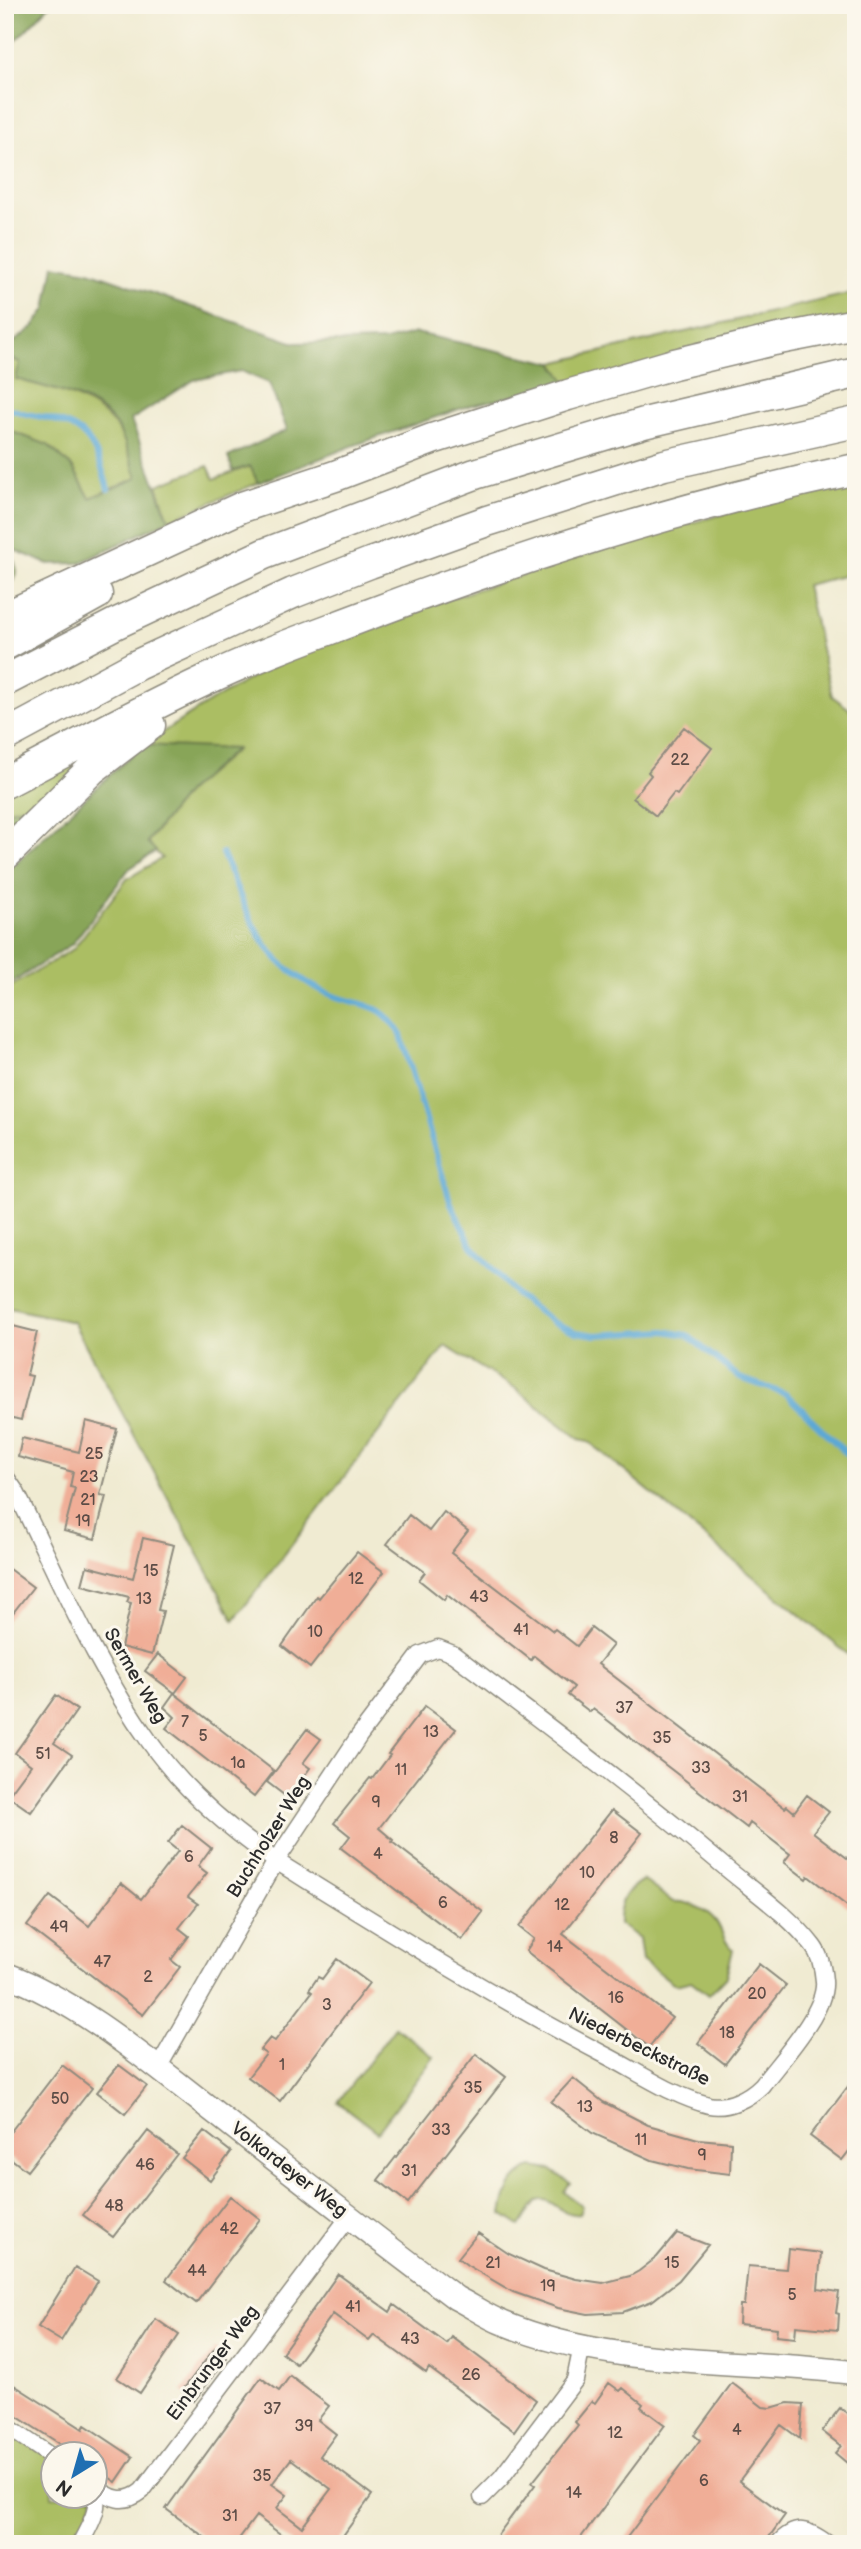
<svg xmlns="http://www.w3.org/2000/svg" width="861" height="2549" font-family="'Balsamiq Sans',sans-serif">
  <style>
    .green { fill: #abbe63; stroke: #6b7447; stroke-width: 2 }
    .forest { fill: #88a559; stroke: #5a6842; stroke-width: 2 }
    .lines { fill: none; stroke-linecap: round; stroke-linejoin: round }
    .stream { stroke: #5ca8d5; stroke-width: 6 }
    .building { fill: #f0ae97; fill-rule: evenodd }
    .street-casing { stroke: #8e8b7e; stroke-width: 19 }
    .secondary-casing { stroke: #8e8b7e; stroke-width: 26 }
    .highway-casing { stroke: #8e8b7e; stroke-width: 33 }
    .street { stroke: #fff; stroke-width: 16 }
    .secondary { stroke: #fff; stroke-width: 23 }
    .highway { stroke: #fff; stroke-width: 30 }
    .labels { text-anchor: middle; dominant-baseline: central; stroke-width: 6; stroke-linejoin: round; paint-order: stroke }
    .number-label { font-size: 16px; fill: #5c4c46 }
    .street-label { font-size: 19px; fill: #2b2b2b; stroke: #fbf7ec }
  </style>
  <rect width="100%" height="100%" fill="#fbf7ec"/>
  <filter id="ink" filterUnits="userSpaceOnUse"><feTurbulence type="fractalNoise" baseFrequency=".0143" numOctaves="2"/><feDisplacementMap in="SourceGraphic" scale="14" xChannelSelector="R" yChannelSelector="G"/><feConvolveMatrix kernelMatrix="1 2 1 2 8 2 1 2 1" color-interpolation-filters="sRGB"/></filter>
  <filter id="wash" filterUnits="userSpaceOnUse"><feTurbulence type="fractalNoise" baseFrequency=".00686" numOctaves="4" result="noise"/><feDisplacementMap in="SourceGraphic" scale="28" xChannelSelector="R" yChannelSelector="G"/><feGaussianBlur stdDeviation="1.57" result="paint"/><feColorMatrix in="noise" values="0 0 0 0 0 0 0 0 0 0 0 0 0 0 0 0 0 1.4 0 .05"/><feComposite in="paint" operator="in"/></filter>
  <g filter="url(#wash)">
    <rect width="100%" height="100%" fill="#f0ebd2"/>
    <path class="green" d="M856,292V316L568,384L553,363Z
      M5,357L21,362L16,379C52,390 93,396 117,428C127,441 132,462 138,478L90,498L73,468L48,445L5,429Z
      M208,466L214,479L251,466L258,483L169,520L157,485Z
      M856,483V573L806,585L832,696L856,714V1661L588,1441L579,1439L515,1388L445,1346L234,1620L73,1322L10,1308L5,1301V990L73,949L127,879L162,858L147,843L187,792L236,750L142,745C193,713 243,679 298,654C367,623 441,601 513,578C626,541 739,506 856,483Z
      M113,736L42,802L5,811V788Z
      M643,1880L673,1902C686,1900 706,1909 715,1920C723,1930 723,1942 733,1950L726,1977L709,1995L691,1981L676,1985L642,1960L639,1938L619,1924C618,1904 626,1889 643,1880Z
      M395,2027L434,2057L377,2132L338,2102Z
      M532,2167L551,2170L570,2183L564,2192L582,2206L579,2214C561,2217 548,2192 537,2202C530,2208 525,2219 520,2226L502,2214C506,2191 511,2178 532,2167Z
      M5,2426L52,2458V2496H94L80,2544H5Z"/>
    <path class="forest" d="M5,5H50L5,52Z
      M54,265L89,271L295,343L385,341L416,333L553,363L568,384L468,406L352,446L258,483L250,466L233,471L228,457L287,430L269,383L241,371L194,380L131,420L169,520L80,563L48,564L5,546V429L48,445L73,468L90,498L137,478C132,463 127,446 120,432C102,396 50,389 16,379L20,362L5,357V349L33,327L46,309Z
      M5,555L14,561L17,571L14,581L5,585Z
      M142,745L236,749L187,792L147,842L156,851L129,869L72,944L5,987V873Z
      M42,802L5,840V811Z"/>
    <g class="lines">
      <path class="stream" d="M5,408C15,409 22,414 32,415C85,425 94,437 108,489
        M222,853C239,891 254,942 288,969C301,979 318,990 334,996C367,1007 381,1002 401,1035L451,1204L472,1246L516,1295L553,1322L576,1332L596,1335L665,1331L687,1335L740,1378L786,1394L853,1460L856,1467"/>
    </g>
    <g id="blocks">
      <path class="building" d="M684,727L712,748L677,795L674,793L656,816L633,798L651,775L648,772Z
        M5,1324L37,1332L27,1375L32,1376L21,1420L5,1416Z
        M86,1421L117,1429L100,1495L106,1496L95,1539L64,1531L75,1488L70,1487L73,1472L18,1457L22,1438L79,1452Z
        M444,1512L468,1531L451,1553L553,1631L555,1629L577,1646L591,1628L613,1645L598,1664L785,1808L787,1806L794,1812L807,1795L829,1812L813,1832L856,1865V1913L808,1876L806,1879L784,1862L790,1854L750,1823L747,1828L593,1709L590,1712L568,1695L574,1687L534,1656L531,1660L447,1595L444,1600L419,1580L425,1572L387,1544L409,1515L429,1531Z
        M143,1538L174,1545L158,1610L163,1611L152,1655L121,1647L131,1603L127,1602L129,1597L82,1585L87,1566L133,1578Z
        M357,1552L384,1572L310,1668L282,1646L317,1596L319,1598Z
        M5,1566L33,1587L5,1623Z
        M158,1654L187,1677L175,1693L145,1671Z
        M174,1693L274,1771L254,1797L166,1728L175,1717L164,1707Z
        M56,1695L77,1710L54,1743L72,1755L31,1812L8,1796L31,1765L15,1753Z
        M425,1706L456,1729L379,1828L393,1840L392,1842L483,1912L462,1940L341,1848L350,1836L334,1823L370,1778L372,1779L390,1755L388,1754Z
        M307,1729L321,1739L303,1763L310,1768L288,1798L267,1782Z
        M612,1810L642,1833L563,1934L672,2018L649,2047L526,1951L534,1939L519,1927Z
        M182,1825L211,1848L198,1866L207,1873L188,1897L198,1904L179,1928L189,1936L171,1960L180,1967L143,2015L27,1926L50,1896L89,1926L121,1883L141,1899L178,1851L168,1843Z
        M337,1959L369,1983L280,2101L248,2077L266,2054L260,2050L270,2038L275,2041L312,1992L309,1990L318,1977L322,1979Z
        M759,1964L786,1985L725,2064L698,2043Z
        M476,2054L506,2077L408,2203L378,2180Z
        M62,2065L92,2088L27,2171L5,2154V2139Z
        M119,2065L147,2086L125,2114L97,2092Z
        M856,2076V2142L842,2160L810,2136Z
        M573,2078L603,2102L648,2125L698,2139L731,2142L730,2174L688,2169L652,2160L592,2133L551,2102Z
        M148,2131L177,2154L113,2237L83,2215Z
        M204,2131L231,2152L210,2180L182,2158Z
        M230,2196L260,2219L196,2303L166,2280Z
        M478,2233L509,2254L544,2270L576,2279L603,2283L630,2276L639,2271L657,2257L677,2233L708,2245L679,2280L652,2301L623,2312L588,2314L558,2308L513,2292L467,2265L458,2258Z
        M788,2249L821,2253L818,2289L839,2292L836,2313L839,2314L838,2330L796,2326L795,2338L776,2336L777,2328L739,2324L740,2305H744L748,2266L786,2269Z
        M75,2267L98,2281L61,2341L38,2327Z
        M338,2274L390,2312L394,2305L447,2344L452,2337L536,2400L514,2431L429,2368L426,2373L374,2335L369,2341L333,2314L296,2364L282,2353Z
        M156,2319L179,2335L140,2393L117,2378Z
        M215,2348L227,2358L194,2401L182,2391Z
        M290,2376L329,2406L318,2420L336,2434L320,2456L372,2495L337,2544H290L291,2542L256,2516L235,2544H214L166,2509L261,2378L279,2391ZM291,2459L331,2489L302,2527L277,2508L287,2495L272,2484Z
        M609,2383L620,2391L623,2388L643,2404L641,2407L665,2425L576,2544H507L497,2536L535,2485L532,2483L578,2425L575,2422L592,2401L595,2403Z
        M732,2383L763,2407L771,2408L788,2403L803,2404L800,2439L781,2425L739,2481L785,2515L764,2544H622L700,2440L694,2435Z
        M14,2385L83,2429L85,2425L133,2457L116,2482L94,2467V2454H76L5,2409V2399Z
        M840,2408L856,2420V2457L853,2455L847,2463L835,2453L841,2446L822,2431Z"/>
    </g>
  </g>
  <g filter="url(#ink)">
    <use href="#blocks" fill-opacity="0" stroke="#8e8b7e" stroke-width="2"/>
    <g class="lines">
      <defs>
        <path id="street" d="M5,1476L16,1492C58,1575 94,1665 149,1741C182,1788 229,1829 276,1861C384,1928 490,1995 603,2054C637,2071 672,2096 709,2105C728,2109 749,2098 762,2085C780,2061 827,2011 824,1981C823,1969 821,1956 813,1946C790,1916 755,1892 726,1868C638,1793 545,1724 453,1654L438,1648L420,1655L359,1736L276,1861L158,2068
          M5,2425L52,2457
          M94,2486C111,2499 124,2505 142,2491L349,2217
          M482,2497L501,2478L575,2380L582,2346
          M80,2544C89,2526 102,2508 94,2488
          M778,2544C796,2524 808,2529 828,2544"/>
        <path id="secondary" d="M5,1974C82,2003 152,2064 217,2114C296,2176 376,2238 456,2298C472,2306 487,2317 503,2323C614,2369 739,2358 856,2373"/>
        <path id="highway" d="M5,617L242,507L335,476L432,439L568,395L674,364L774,340L856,324
          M5,645L97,594
          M5,681L115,624L264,554L475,474L644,423L856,373
          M5,736L137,665L293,593L370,563L487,521L664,465L856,422
          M5,783C72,748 139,711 208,679C260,654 315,635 370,614C528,554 690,504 856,469
          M5,855L92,769L150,725"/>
      </defs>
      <use href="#street" class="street-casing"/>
      <use href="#secondary" class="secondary-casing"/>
      <use href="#highway" class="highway-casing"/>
      <use href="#street" class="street"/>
      <use href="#secondary" class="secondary"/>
      <use href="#highway" class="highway"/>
    </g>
  </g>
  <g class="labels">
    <g class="number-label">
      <text x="680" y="760">22</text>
      <text x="94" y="1454">25</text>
      <text x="89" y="1477">23</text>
      <text x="88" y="1500">21</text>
      <text x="83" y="1521">19</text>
      <text x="151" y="1571">15</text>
      <text x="356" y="1579">12</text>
      <text x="479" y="1597">43</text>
      <text x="144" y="1599">13</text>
      <text x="521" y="1630">41</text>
      <text x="315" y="1632">10</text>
      <text x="624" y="1708">37</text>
      <text x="185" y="1722">7</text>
      <text x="431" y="1732">13</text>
      <text x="203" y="1736">5</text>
      <text x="662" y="1738">35</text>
      <text x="43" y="1754">51</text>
      <text x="238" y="1763">1a</text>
      <text x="701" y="1768">33</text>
      <text x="401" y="1770">11</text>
      <text x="740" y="1797">31</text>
      <text x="376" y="1802">9</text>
      <text x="614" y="1838">8</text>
      <text x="378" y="1854">4</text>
      <text x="189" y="1857">6</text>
      <text x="587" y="1873">10</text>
      <text x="443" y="1903">6</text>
      <text x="562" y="1905">12</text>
      <text x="59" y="1927">49</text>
      <text x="555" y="1947">14</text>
      <text x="102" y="1962">47</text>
      <text x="148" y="1977">2</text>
      <text x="757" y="1994">20</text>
      <text x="616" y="1998">16</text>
      <text x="327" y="2005">3</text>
      <text x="727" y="2033">18</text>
      <text x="282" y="2065">1</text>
      <text x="473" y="2088">35</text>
      <text x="60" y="2099">50</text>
      <text x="585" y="2107">13</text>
      <text x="441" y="2130">33</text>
      <text x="641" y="2140">11</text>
      <text x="702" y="2155">9</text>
      <text x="145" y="2165">46</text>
      <text x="409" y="2171">31</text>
      <text x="114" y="2206">48</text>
      <text x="229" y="2229">42</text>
      <text x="493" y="2263">21</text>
      <text x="672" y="2263">15</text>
      <text x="197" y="2271">44</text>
      <text x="548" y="2286">19</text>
      <text x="792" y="2295">5</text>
      <text x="353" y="2307">41</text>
      <text x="410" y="2339">43</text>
      <text x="471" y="2375">26</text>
      <text x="272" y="2409">37</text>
      <text x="304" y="2426">39</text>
      <text x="737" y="2430">4</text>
      <text x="615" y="2433">12</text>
      <text x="262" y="2476">35</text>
      <text x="704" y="2481">6</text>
      <text x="574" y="2493">14</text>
      <text x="230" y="2516">31</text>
    </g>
    <g class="street-label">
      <text transform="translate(135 1676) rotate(60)">Sermer Weg</text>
      <text transform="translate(269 1837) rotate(-58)">Buchholzer Weg</text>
      <text transform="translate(639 2047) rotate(26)">Niederbeckstraße</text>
      <text transform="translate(289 2170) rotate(38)">Volkardeyer Weg</text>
      <text transform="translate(213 2363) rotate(-53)">Einbrunger Weg</text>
    </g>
  </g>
  <rect width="861" height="2549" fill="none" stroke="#fbf7ec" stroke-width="28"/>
  <g transform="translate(74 2475) rotate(217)"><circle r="33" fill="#fbf7ec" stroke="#a8a59f" stroke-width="2"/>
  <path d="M0-5L12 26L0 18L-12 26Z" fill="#1f6fb2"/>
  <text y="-10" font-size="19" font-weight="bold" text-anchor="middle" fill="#2b2b2b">N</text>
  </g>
</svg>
